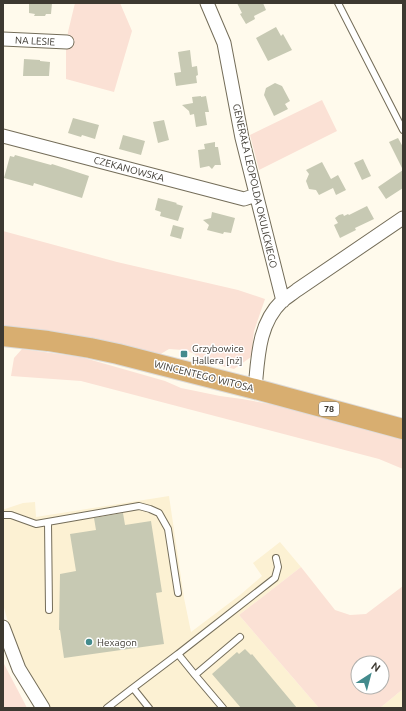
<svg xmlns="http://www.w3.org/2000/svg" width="406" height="711" font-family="Ubuntu,sans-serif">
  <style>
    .built { fill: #fcf1d3 }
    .green { fill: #fbe1d5; fill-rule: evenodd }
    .building { fill: #c7c9b3 }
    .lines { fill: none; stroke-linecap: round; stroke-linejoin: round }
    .service-casing { stroke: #746d59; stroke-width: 8 }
    .minor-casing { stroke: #746d59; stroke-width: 15 }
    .primary-casing { stroke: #dcdbda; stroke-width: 22 }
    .service { stroke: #fff; stroke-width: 6 }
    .minor { stroke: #fff; stroke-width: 13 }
    .primary { stroke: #d8ae70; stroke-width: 20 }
    .poi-dot { fill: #438b8d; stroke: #fff; stroke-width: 1.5 }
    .labels { text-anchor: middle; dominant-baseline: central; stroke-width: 3; stroke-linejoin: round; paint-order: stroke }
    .shield { fill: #fff; stroke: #77746f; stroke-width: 1 }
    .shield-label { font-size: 9px; font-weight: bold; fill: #3d3931 }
    .street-label { font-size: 10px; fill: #3d3931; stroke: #fff }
    .poi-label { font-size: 10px; fill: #3d3931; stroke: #fff; text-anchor: start }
  </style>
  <rect width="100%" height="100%" fill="#fffaec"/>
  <path class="built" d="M169,496L184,598L191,632L240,595L262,576L253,563L280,542L301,567L239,615L319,708H49L43,698L19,653L9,626L3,604V509H5L23,503L35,502L36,517Z
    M403,689V708H380Z"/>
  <path class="green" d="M75,3H120L132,31L114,92L66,79V51L68,32Z
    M322,100L337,131L259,170L250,135Z
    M3,231L117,262L238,290L265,299L254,331L251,357L234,369L222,366L198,357L193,353L183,350L169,349L159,355L3,327Z
    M22,349L81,357L165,381L181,388L220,396L242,399L287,407L403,439V469L379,459L81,381L11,376L14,358Z
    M301,567L335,610L350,615L366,614L403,586V689L380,708H319L239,615ZM358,663H382V687H358Z
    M3,662L24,702L27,708H3Z"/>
  <path class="building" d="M29,3H52L51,14H46L45,16H34L35,14L29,13Z
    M237,3H263L266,10L254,16L255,19L246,24L240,14L242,13Z
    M276,27L281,36L283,34L292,50L268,61L256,38Z
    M190,50L192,67L197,66L198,75L196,76L197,83L176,86L174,73L181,72L178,52Z
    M24,59L40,60V61L50,62L49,76H23Z
    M275,83L282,86L290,101L285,104L288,109L274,116L264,95L266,88Z
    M201,96V97L206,96L209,112H205L207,125L196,127L194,114L190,115L189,111L182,105L193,103L192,97Z
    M73,118L99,125L95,139L82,135L81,137L68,133Z
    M164,120L169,140L158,143L153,122Z
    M123,135L145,141L141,155L119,149Z
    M398,138L403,147V188L386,199L378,187L403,170L389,142Z
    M215,142V147H218L221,165H215L212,169L209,166L200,168L198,150L205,149L204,144Z
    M15,155L51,165L52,164L89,176L82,198L34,183L33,186L4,178L10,156L14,157Z
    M363,159L371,176L362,180L354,163Z
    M322,162L331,179L338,175L346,190L336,195L333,188L319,195L316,190L309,189L306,181L309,174L306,170Z
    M158,198L177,203L176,204L183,206L178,221L160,216L161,212L155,210Z
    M367,206L374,219L355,228L356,230L340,238L334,225L338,223L335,218L339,215L343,214L344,216L348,214L349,215Z
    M212,212L235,218L231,233L224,232L223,234L207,230L209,225L203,220L211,218Z
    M173,225L184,228L181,239L170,236Z
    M123,513L125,525L151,521L162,592L156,593L164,644L64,658L60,630H59L60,574L76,571L70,534L96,530L94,518Z
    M245,649L251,655L252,654L297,708H241L212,674L237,652L239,654Z"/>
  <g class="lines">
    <defs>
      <path id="service" d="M338,3L403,130
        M3,515H11L36,524L139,506L150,509L159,513L168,529L178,593
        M48,522L49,610
        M178,654L275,578L278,567L276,558
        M195,675L223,708
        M133,688L178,654L195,675L240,637
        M107,708L133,688L149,708"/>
      <path id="minor" d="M207,3L224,43L242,138L283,301
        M3,39L67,42
        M3,136L244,199L256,195
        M255,389C258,358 258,324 282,301C287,297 292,294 297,290L403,218
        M3,627L19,669L43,708"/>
      <path id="primary" d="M3,336L48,341L90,348L118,354L255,389L403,429"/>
    </defs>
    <use href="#service" class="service-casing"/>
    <use href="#minor" class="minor-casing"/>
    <use href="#primary" class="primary-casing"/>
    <use href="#service" class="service"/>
    <use href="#minor" class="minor"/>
    <use href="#primary" class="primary"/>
  </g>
  <g class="poi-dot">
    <rect x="180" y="350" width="8" height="8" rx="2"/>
    <circle cx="89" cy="642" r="4"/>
  </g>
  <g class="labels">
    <rect class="shield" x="319" y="402" width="20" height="14" rx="3"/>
    <g class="shield-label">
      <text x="329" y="409">78</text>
    </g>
    <g class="street-label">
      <text transform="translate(35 41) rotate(3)">NA LESIE</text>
      <text transform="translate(129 169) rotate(15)">CZEKANOWSKA</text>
      <text transform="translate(255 186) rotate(77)">GENERAŁA LEOPOLDA OKULICKIEGO</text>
      <text transform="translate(204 376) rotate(14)">WINCENTEGO WITOSA</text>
    </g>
    <g class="poi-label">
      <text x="192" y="348">Grzybowice<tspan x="192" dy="12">Hallera [nż]</tspan></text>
      <text x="97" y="642">Hexagon</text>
    </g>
  </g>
  <rect width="406" height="711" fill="none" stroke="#3d3931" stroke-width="8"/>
  <g transform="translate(370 675) rotate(36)"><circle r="19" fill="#ffffff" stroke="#b1b0ad"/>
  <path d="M0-3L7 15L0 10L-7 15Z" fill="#438b8d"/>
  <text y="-6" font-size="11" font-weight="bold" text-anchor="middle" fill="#3d3931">N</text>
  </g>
</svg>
